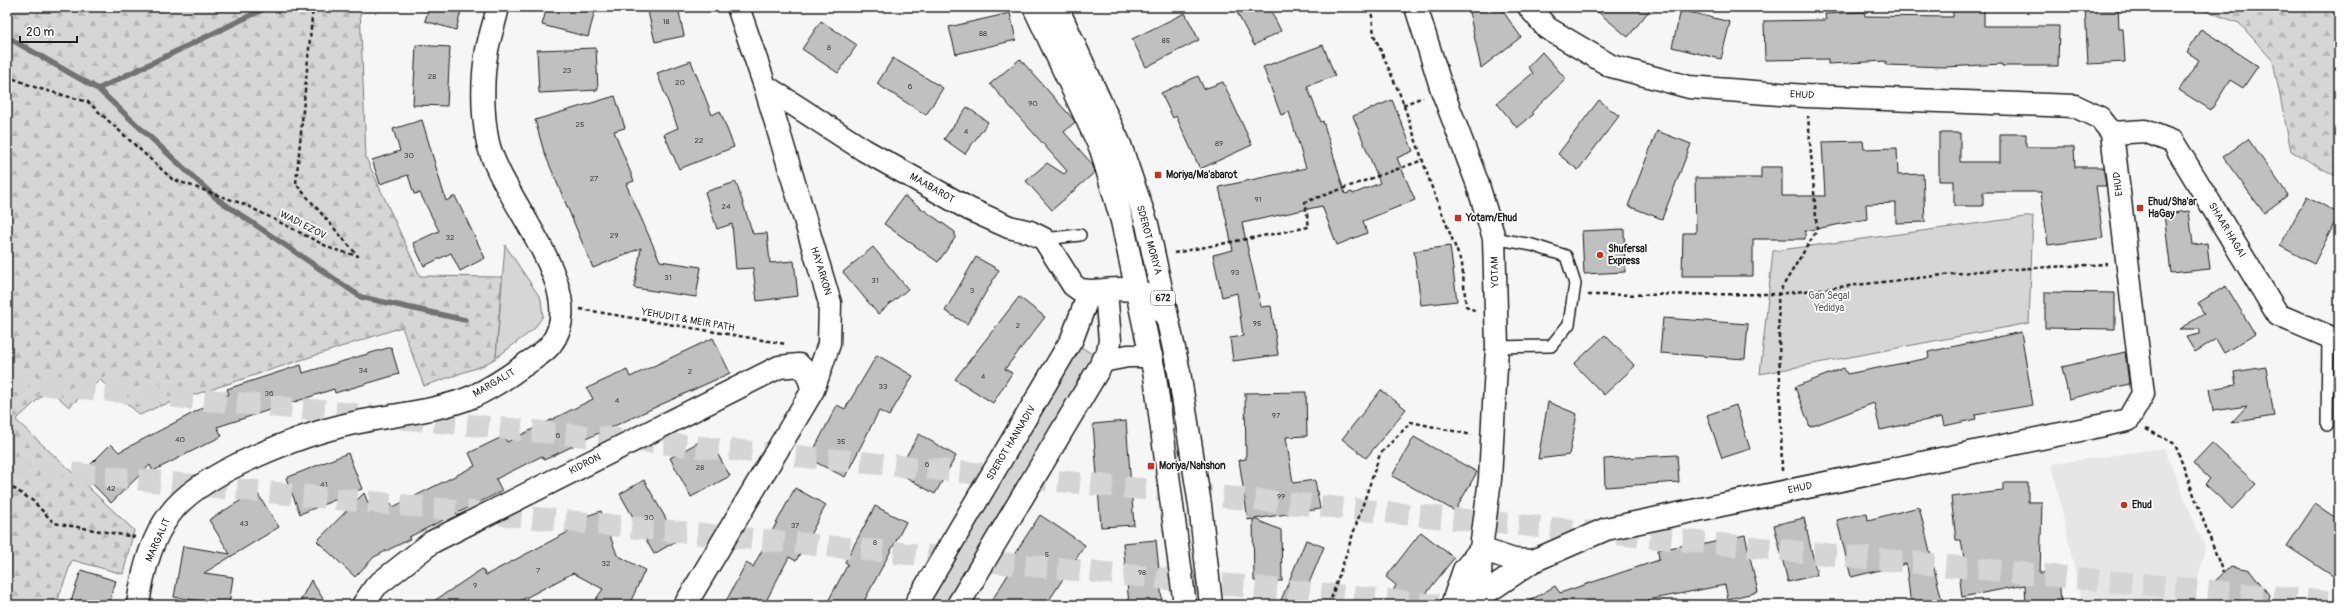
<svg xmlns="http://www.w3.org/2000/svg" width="2346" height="612" font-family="Pangolin,sans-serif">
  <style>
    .built { fill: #e6e6e6 }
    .forest { fill: url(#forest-firs); stroke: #797979 }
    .green { fill: #d6d6d6; stroke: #797979 }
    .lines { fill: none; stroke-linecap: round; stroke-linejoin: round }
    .stream { stroke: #727272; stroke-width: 5.5 }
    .building { fill: #c0c0c0; stroke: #1c1c1c }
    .highway-tunnel { stroke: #d5d5d5; stroke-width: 22; stroke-dasharray: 22 11; stroke-linecap: butt }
    .lane-casing { stroke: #1c1c1c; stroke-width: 14 }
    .street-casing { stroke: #1c1c1c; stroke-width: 25 }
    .secondary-casing { stroke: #1c1c1c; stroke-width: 25 }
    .primary-casing { stroke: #1c1c1c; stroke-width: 25 }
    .path { stroke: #1c1c1c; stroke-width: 2.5; stroke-dasharray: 4 3; stroke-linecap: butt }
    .lane { stroke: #fff; stroke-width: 11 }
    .street { stroke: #fff; stroke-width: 22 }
    .secondary { stroke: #fff; stroke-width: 22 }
    .primary { stroke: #fff; stroke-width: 22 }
    .poi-dot { fill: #c8321e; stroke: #fff; stroke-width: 1.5 }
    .labels { text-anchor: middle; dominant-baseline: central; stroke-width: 3.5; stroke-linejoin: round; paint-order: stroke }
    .number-label { font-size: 8px; fill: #454545 }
    .shield { fill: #fff; stroke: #606060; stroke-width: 1 }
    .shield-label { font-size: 9px; font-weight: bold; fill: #1c1c1c }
    .street-label { font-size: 10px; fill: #1c1c1c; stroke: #fff }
    .poi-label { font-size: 10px; font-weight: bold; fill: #1c1c1c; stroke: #fff; text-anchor: start }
    .park-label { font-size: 10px; fill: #5d5d5d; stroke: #fff }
  </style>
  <defs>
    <pattern id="forest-firs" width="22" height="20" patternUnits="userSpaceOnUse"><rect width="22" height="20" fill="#d6d6d6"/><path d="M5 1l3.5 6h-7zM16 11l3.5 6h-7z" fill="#b7b7b7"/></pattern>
  </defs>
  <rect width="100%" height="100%" fill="#f6f6f6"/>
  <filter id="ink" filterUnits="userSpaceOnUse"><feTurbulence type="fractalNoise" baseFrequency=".025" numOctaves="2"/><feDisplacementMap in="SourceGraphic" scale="8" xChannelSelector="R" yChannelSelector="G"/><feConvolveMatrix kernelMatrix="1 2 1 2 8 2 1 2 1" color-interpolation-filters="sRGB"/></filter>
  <g filter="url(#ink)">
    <path class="built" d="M2164,448L2205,547L2197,584L2176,605H2082L2052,464Z"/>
    <path class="forest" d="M7,7H360L366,158L420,276L502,277L496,358L482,366L424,386L402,327L157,407L140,415L100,380L69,407L49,389L16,420L134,530L123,574L72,560L56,605H7Z
      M2196,7H2339V178L2291,151L2273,61L2239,23Z"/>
    <path class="green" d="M2033,216L2029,323L1760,374L1773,251Z
      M505,245L541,299L543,316L534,329L496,358Z
      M1078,345L1097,357L950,605H924Z"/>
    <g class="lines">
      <path class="stream" d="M7,37L98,89L216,198L361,297L465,320
        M98,89L268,7"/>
    </g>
    <path class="building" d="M429,7H462L456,30L425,21Z
      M547,7H596L588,37L542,25Z
      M647,7H678L684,36L655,42Z
      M1234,7H1269L1281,31L1254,45Z
      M1468,7H1500L1521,37L1481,68Z
      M1592,7H1652L1628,37Z
      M1953,7H1984V26H2059L2058,66H2002V64L1945,67L1886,65V61L1828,64V59L1765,60L1764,21L1826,20L1825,14L1864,12L1865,16L1953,17Z
      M2085,7H2118L2119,29H2123L2125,62L2088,64Z
      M1681,10L1730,22L1721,59L1672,47Z
      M1010,13L1016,40L956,54L949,27Z
      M1185,13L1199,40L1146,67L1132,39Z
      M821,21L857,45L838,73L802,49Z
      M2201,29L2258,66L2243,88L2230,80L2211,110L2179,90L2199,60L2187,52Z
      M416,45L450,47L447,106L413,105Z
      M1323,45L1335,76L1307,86L1321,122L1323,121L1345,194L1352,192L1353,194L1380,183L1353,116L1392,100L1413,151L1397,158L1415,200L1363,221L1367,233L1337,245L1322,206L1242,223L1261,307L1271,306L1278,355L1233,361L1230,338L1243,336L1237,293L1222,297L1213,255L1233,250L1219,187L1306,168L1289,112L1281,115L1263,67Z
      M596,48L598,90L539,93L537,50Z
      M1542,52L1566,79L1532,112L1534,114L1517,128L1497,103L1533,73L1528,67Z
      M893,58L943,88L926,115L877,84Z
      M1020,59L1073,119L1075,122L1064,132L1092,164L1095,172L1052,210L1026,181L1047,163L1064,174L1067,171L990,84Z
      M691,61L712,115L720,111L734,147L679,169L664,134L678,128L657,73Z
      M1198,76L1204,89L1223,82L1252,145L1200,169L1176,116L1173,118L1161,93Z
      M615,96L625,128L614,131L634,181L626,184L660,261L701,267L696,297L634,288L641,248L593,268L544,152L535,120Z
      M1599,100L1619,116L1578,170L1558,154Z
      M967,107L988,122L965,154L944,139Z
      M422,120L446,201L455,196L485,258L460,271L451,253L424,266L413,243L439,231L420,193L414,194L408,175L380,184L372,160L400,151L393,129Z
      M1657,131L1691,144L1662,219L1628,206Z
      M1939,133H1960V162H2000V134H2026V147H2074L2075,167H2103L2106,186H2096L2103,238L2048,245L2041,192H1983V206H1954V181H1939Z
      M2248,139L2288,195L2264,213L2223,157Z
      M1863,141L1864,149L1897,148L1898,175L1923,174L1925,222L1896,223V203L1866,204L1867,219L1805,231V239H1753V276H1682L1683,233H1696L1695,178H1761V167H1782V196H1825L1822,142Z
      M736,182L753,234L767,233L770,263L794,261L798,296L757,301L753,268L736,269L732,224L717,229L705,192Z
      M904,196L955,232V238L938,262L884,224Z
      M2307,196L2339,214L2314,264L2280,246Z
      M2189,211L2193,245L2207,243L2210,269L2171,273L2164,214Z
      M1624,229L1625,272L1584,274L1582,231Z
      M1450,246L1457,301L1421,305L1414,251Z
      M873,247L908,289L878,314L843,272Z
      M976,257L999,270L967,324L945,311Z
      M2226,286L2255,334L2224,353L2216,339L2195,352L2186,337L2200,334V329H2179L2204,314L2198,303Z
      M2045,292L2115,293V329L2045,328Z
      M1019,297L1045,317L1005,369L1012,373L993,403L955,379Z
      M1663,318L1748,324L1745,359L1660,353Z
      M2021,332L2033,405L1975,415L1976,419L1944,426L1942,417L1880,430L1874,403L1810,427L1795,387L1844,368L1847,374L1929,358L1928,352Z
      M1605,335L1635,366L1604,395L1574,364Z
      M713,338L730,373L588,438L585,434L575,438L577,444L544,460L542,456L496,479L502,491L409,537L410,539L374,557L355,577L317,541L364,493L372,513L391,503L393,507L475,466L469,453L504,436L507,442L593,399L587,388L627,370L630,377Z
      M391,347L399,374L335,393L334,389L217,427L222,436L153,471L150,465L111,503L82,473L111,444L119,452L229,394L227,389L301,365L303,373Z
      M2125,352L2129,384L2069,399L2062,367Z
      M877,355L913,376L889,416L879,411L845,477L809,459L837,405L845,409Z
      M2266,367L2274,416L2231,423L2247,406L2213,411L2209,389L2236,385L2234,372Z
      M1381,390L1406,409L1366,458L1342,439Z
      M1306,392L1307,436L1286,437L1293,483L1315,480L1320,509L1254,519L1281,530L1282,581H1254L1253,519L1248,520L1239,460L1246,459L1245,393Z
      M1548,402L1577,414L1569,455L1538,459Z
      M1736,405L1750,449L1722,458L1707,415Z
      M1126,421L1134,525L1101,527L1093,424Z
      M919,434L956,456L935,494L897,472Z
      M708,437L730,476L691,497L670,458Z
      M1414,437L1477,472L1455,511L1392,476Z
      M2212,443L2256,484L2232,509L2205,484L2210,479L2193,463Z
      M348,453L362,489L300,514L286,478Z
      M1677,455L1679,482L1605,487L1604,459Z
      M644,480L678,540L654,554L620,494Z
      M2003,483H2028V502H2042L2040,573L2059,571L2061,605H2026L2025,585L1962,597L1959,572L1966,571L1961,540H1956L1951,497L2003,491Z
      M795,488L826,505L796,561L789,557L764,605H724L746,563L753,567Z
      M256,491L279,527L204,573L233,577L229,605L174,597L183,546L230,554L209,520Z
      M2315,504L2339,520V580L2287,546Z
      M875,506L906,522L862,605H826L848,564L845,562Z
      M1919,507L1926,535L1943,605H1911L1906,564L1851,577L1837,520L1867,513L1868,520Z
      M601,511L617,555L645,570L629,605H592L603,589L573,573L512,605H428L482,569L486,575L572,530L569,522Z
      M1040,515L1085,545L1046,605H989L1013,567L1008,564Z
      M1804,518L1817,575L1788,582L1774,525Z
      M1421,532L1454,558L1417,605H1386L1396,585L1386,577Z
      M1745,535L1758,592L1728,599L1725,585L1648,600L1650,605H1522L1555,586L1560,593L1659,560L1658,550L1691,544L1692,547Z
      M1156,540L1162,601L1129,604L1123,543Z
      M1306,540L1324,547L1300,605H1279Z
      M2231,566L2250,570L2269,595L2266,605H2218L2214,582Z
      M81,570L116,581L108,605H70Z
      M311,580L327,605H298Z"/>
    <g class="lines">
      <path class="highway-tunnel" d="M7,381L2339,603
        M7,467L1438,605"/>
      <defs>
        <path id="lane" d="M1494,238L1532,245L1566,256L1575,284L1569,324L1551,346L1497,347
          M1044,239L1080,235
          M2327,425L2328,336"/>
        <path id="street" d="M765,86L864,150L969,209L1009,227L1030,232L1044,239L1073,285L1080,290L1090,291
          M2112,133L2145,131L2173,142L2278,315L2339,341
          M1102,361L1128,356H1151
          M1481,549L1514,560L1533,561L1606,529L2128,420L2143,394L2112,133L2100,118L2075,106L1806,96L1689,87L1611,66L1547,28L1529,7
          M138,605C142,575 151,539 170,514C200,472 303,434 354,423C390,415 440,411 474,396C491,388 508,377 523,366C532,359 545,353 551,344C593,289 496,195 487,138C482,111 482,77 487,50C490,35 495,21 498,7
          M363,605L376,586L432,542L779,367L799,365L807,373L813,390
          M685,605L813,390L829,344L830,303L765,86L738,7
          M915,605L1072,339L1090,291C1126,289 1148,282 1167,318
          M958,605L1107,355L1110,341L1106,290"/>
        <path id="secondary" d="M1416,7L1442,90L1477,182L1494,238L1497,347L1490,479L1481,549L1480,579L1470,605
          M1471,603L1533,561
          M1452,605L1464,570L1481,549"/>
        <path id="primary" d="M1034,7L1101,149L1122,221L1155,376L1185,605
          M1057,7L1120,145L1147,224L1179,372L1200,505L1211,605"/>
      </defs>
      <use href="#lane" class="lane-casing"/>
      <use href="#street" class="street-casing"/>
      <use href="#secondary" class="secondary-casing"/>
      <use href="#primary" class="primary-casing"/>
      <path class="path" d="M1371,7L1374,35L1401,97L1431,185L1462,264L1466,306L1476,311
        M7,76L37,88L88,102L172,179L246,205L332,249L358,256L296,184L313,7
        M1403,105L1423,97
        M1174,253L1309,227L1305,202L1423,160
        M1588,295L1778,294L1979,271L2107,264
        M580,309L786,344
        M2146,429L2175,444L2223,573
        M1782,471L1778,294L1817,230L1808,116
        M7,484L33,501L54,523L135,537
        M1329,605L1380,454L1411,422L1472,435"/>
      <use href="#lane" class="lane"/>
      <use href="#street" class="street"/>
      <use href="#secondary" class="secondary"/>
      <use href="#primary" class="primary"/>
    </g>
  </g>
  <g class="poi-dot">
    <rect x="1154" y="171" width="8" height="8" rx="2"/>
    <rect x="2136" y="204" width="8" height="8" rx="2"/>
    <rect x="1454" y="214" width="8" height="8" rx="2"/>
    <circle cx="1600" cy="255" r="4"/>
    <rect x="1147" y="462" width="8" height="8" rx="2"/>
    <circle cx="2124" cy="505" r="4"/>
  </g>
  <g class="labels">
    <g class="number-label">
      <text x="666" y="21">18</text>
      <text x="983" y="33">88</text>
      <text x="1166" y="40">85</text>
      <text x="829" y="47">8</text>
      <text x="567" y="70">23</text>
      <text x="432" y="76">28</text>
      <text x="680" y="82">20</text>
      <text x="910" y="86">6</text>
      <text x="1033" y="103">90</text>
      <text x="580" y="124">25</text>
      <text x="966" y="131">4</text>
      <text x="699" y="140">22</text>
      <text x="1219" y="143">89</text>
      <text x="409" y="155">30</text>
      <text x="594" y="178">27</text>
      <text x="1258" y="199">91</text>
      <text x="726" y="206">24</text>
      <text x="614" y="235">29</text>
      <text x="450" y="237">32</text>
      <text x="1235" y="272">93</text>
      <text x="668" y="277">31</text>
      <text x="875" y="280">31</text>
      <text x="972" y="290">3</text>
      <text x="1257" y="323">95</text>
      <text x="1018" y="325">2</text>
      <text x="363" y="370">34</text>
      <text x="690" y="371">2</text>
      <text x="983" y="376">4</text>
      <text x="883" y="386">33</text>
      <text x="269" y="393">36</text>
      <text x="617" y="400">4</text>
      <text x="1276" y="415">97</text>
      <text x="558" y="435">6</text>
      <text x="180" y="439">40</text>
      <text x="841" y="441">35</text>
      <text x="927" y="464">6</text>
      <text x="700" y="467">28</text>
      <text x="324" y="484">41</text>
      <text x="111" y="488">42</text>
      <text x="1281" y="496">99</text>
      <text x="649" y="517">30</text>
      <text x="244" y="523">43</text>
      <text x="795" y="525">37</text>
      <text x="875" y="542">8</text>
      <text x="1047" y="554">5</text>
      <text x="606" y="563">32</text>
      <text x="538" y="570">7</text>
      <text x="1142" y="572">98</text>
      <text x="475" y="585">9</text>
    </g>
    <rect class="shield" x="1151" y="291" width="24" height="14" rx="3"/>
    <g class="shield-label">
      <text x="1163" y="298">672</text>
    </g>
    <g class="street-label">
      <text transform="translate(1802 95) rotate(3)">EHUD</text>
      <text transform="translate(2118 184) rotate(-97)">EHUD</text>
      <text transform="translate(932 188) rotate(30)">MAABAROT</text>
      <text transform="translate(303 225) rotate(27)">WADI EZOV</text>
      <text transform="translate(2227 230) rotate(59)">SHAAR HAGAI</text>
      <text transform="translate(1149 240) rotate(75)">SDEROT MORIYA</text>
      <text transform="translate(821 271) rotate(73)">HAYARKON</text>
      <text transform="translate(1495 272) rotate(-92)">YOTAM</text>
      <text transform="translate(688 320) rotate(10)">YEHUDIT &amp; MEIR PATH</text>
      <text transform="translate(494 383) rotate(-30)">MARGALIT</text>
      <text transform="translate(1011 443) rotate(-59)">SDEROT HANNADIV</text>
      <text transform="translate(585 464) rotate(-27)">KIDRON</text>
      <text transform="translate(1800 488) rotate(-12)">EHUD</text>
      <text transform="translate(158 540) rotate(-66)">MARGALIT</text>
    </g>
    <g class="poi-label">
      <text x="1166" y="175">Moriya/Ma'abarot</text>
      <text x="2148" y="202">Ehud/Sha'ar<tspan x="2148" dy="12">HaGay</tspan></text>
      <text x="1466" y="218">Yotam/Ehud</text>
      <text x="1608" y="249">Shufersal<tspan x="1608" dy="12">Express</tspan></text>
      <text x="1159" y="466">Moriya/Nahshon</text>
      <text x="2132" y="505">Ehud</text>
    </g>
    <g class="park-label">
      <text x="1829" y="296">Gan Segal<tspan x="1829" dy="12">Yedidya</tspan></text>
    </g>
  </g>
  <rect width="2346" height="612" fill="none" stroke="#fff" stroke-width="24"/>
  <rect x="12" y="12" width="2322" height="588" fill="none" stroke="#1c1c1c" stroke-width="1.5" filter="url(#ink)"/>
  <path d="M20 36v6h57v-6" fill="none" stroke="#1c1c1c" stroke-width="2"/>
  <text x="26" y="36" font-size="12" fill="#1c1c1c" stroke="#ffffff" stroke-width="3" paint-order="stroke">20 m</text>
</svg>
